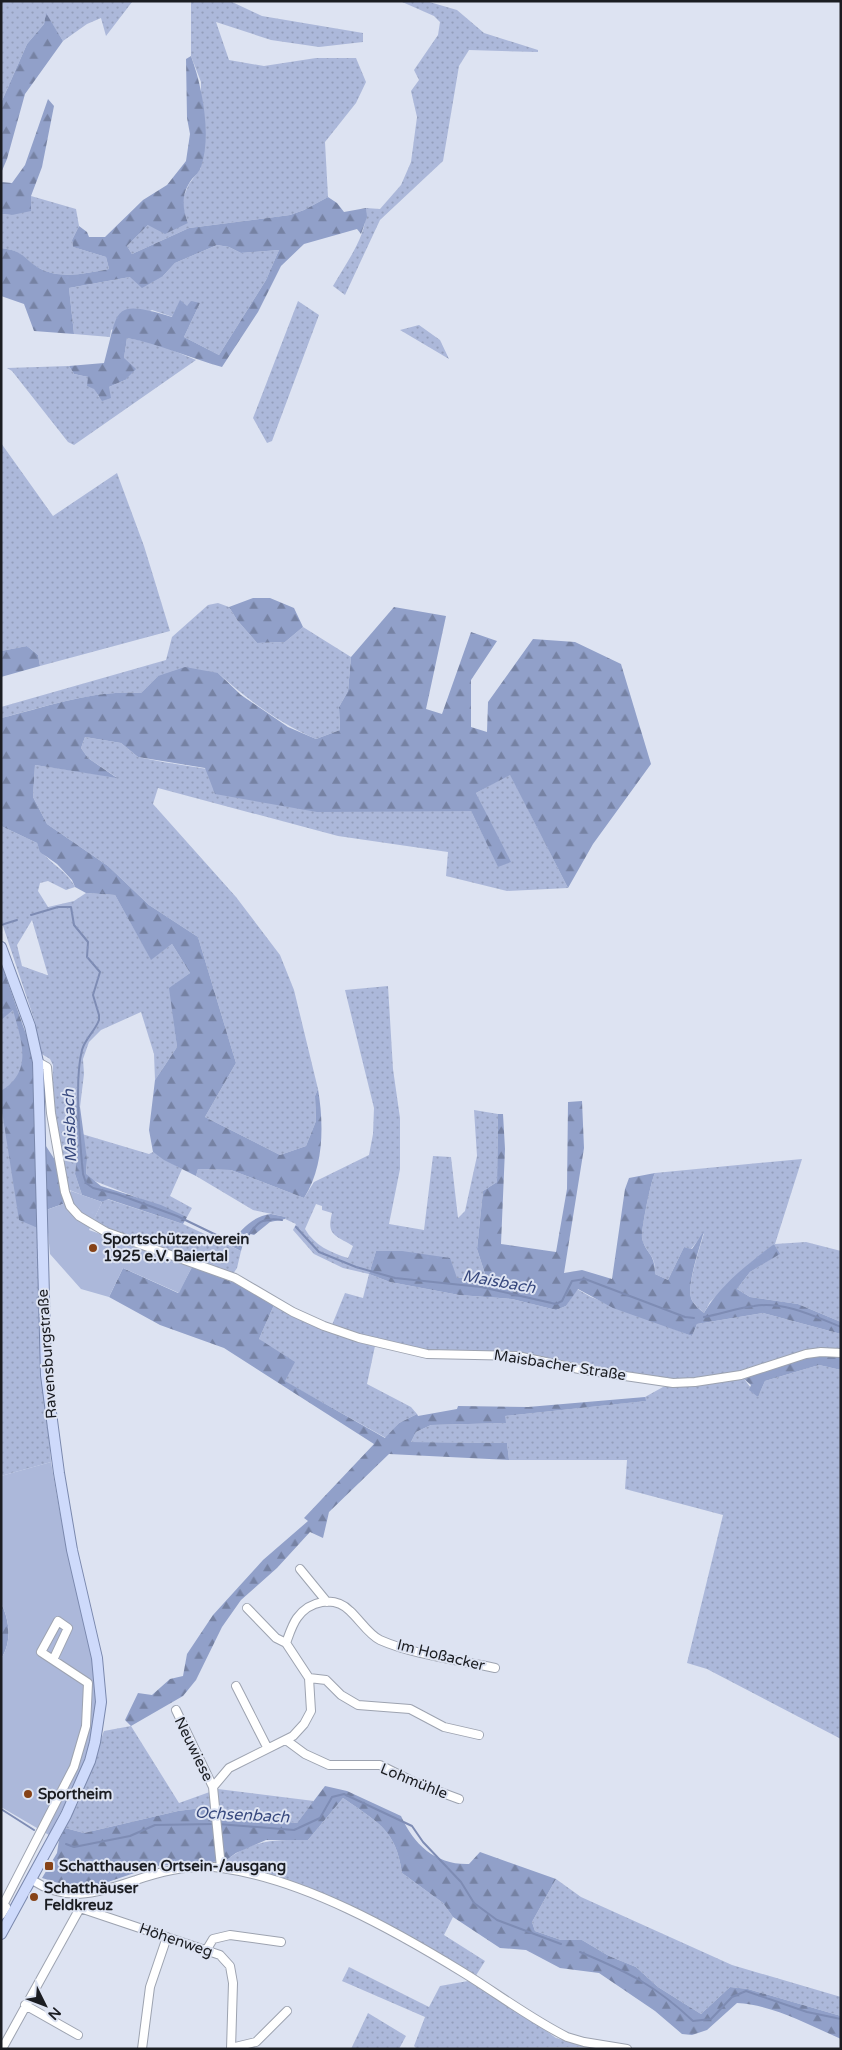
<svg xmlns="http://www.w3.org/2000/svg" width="842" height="2050" font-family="'Varela Round',sans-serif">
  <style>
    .grass { fill: url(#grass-dots); fill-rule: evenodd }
    .forest { fill: url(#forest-firs) }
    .pitch { fill: #acb8da }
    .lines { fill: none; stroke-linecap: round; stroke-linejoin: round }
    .stream { stroke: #7e8cb4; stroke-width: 2 }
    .minor-casing { stroke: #9da3b0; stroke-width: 10 }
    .major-casing { stroke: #7a88ad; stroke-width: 12 }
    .minor { stroke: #fff; stroke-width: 8 }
    .major { stroke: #cedafb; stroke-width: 10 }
    .poi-dot { fill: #864217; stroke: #dde3f2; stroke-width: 2 }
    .labels { text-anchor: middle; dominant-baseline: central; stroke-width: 4; stroke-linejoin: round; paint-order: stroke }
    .poi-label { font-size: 15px; font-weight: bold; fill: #1b1d22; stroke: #dde3f2; text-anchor: start }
    .street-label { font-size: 15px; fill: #1b1d22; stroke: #dde3f2 }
    .water-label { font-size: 16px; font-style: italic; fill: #38497e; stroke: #dde3f2 }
  </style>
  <defs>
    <pattern id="grass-dots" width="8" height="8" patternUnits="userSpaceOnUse" patternTransform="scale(1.25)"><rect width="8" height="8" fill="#acb8da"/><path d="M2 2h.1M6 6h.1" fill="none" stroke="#939ebb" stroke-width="1.8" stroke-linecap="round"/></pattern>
    <pattern id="forest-firs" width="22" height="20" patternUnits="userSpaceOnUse" patternTransform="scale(1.25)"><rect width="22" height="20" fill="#91a0c9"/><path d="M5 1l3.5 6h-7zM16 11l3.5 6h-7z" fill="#7682a3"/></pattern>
  </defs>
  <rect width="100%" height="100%" fill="#dde3f2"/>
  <path class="grass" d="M1,1H140L132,2L106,36L101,18L87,24L63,41L46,14L44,24L27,44L1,103Z
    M191,1H230L262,16L363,33V42L319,47L271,40L216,22L229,60L264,66L316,58H356L366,82L356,103L325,142L328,197L304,210L290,215L189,228L132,254L127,246L148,225L188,223L183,208V198L189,184L201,168V82L191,56Z
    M400,1H426L457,10L484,33L538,50V52L469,50L459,66L443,161L380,220L345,295L333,286C346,263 368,235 366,208L380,209L401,185L411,162L417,117L411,91L419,80L414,70L438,35L440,22L434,16Z
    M31,196L76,209L79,226L72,240L73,247L106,257L109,269C86,273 61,280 39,268C21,258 25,251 1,248V214L12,215Z
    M217,245L229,247L241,253L279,250L266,280L219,355L184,337L200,303L187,306L173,317L152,310L111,330L110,337L74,334L69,288L130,277L163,276L175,263Z
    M298,301L319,315L272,441L267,443L253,418Z
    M419,325L440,340L449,359L400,330Z
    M127,338L155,343L196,360L74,445L68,442L12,371L7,368L69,366L74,374L88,377L99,397L109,387L125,380L124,358Z
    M1,443L53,516L117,473L144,546L170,631L40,666L38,655L27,646L1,651Z
    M218,603L229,607L237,620L257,643L285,642L303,627L351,657L348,691L339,707L340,730L316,739C279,723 248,700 218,673L158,676L141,693C97,689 44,707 1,718V707L166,660L172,637L208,605Z
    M85,737L121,743L138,757L163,762L471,811L498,866L510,862L476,793L510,774L568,888L507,891L446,876L448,852L338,836L158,788L153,804L236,897L280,955L294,990L318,1089L315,1096L316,1121L306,1146L280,1155L205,1117L236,1063L198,937L149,905L108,866L47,824L33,797L35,765L116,777L88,758L81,748Z
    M1,826L37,843C43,861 66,868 75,887L66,890L48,881L40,883L38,891L48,907L74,901L86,893L115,895L151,959L172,944L190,973L170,988L177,1047L155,1080L154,1054L141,1012L101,1030L89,1042L83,1059L84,1074L80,1107L76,1105L66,1114L77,1155L75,1174L82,1195L67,1189L52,1093L53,1065L50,1059L40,1053L35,1022L1,920ZM32,920L48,975H47L22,966L17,945Z
    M1,978L14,1006L33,1073L39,1308L51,1462L1,1476Z
    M388,986L393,1069L400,1118V1169L389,1224L424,1230L433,1156L451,1157L458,1218L465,1211L477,1156L474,1110L498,1114L497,1182L483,1191L477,1249L486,1277L457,1278L376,1251L369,1274L390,1282L459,1295L512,1299L556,1310L566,1306L577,1289L591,1297L692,1336L697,1324L763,1313L841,1334V1351L819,1349L786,1356L721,1378L674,1380L512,1352L431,1351L358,1335L332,1325L345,1293L363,1298L369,1274L343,1268L314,1254L293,1230L296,1224L285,1219L286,1217L253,1210L196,1176L198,1169L231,1170L304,1198L314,1182L369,1155L373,1134L374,1108L345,990ZM316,1204L322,1206V1210L332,1213C326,1236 336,1235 353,1246L348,1258C331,1253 314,1245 305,1229Z
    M82,1134L149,1154L153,1152L182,1169L170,1196L192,1208L187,1217L92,1180L86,1175L87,1159Z
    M802,1159L775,1244L806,1242L841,1251V1322L798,1304L750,1297L737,1289L750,1272L779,1254L774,1244L710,1302L704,1313C699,1308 694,1305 691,1298C687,1284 700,1248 704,1233L691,1249L684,1247L668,1280L655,1274C656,1253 646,1255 642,1238C641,1230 651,1180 655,1173Z
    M107,1199L183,1224L241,1251L237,1268L233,1274L92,1223L102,1202Z
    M274,1305L346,1336L375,1346L367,1384L411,1407L417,1414L399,1423L386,1438L284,1381L259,1339Z
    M819,1365L841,1370V1739L707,1669L687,1663L723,1515L625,1489L627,1460H509L507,1443L411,1442L416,1432L431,1425L505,1423V1416L645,1401V1397L663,1387L744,1379L758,1397L765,1381Z
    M131,1726L179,1803L218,1789L314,1801L297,1823L219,1814L201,1808L178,1811L84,1833L65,1828L79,1801L104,1731Z
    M343,1798C377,1822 396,1829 402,1873L443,1903L453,1917L444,1935L485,1961L475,1977C431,1951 389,1922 342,1902C304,1886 265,1875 225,1864V1861C254,1839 273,1840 308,1840Z
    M556,1879L581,1897L732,1965L841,1997V2016L748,1989L730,1987L701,2014L658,1987L636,1967L609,1956L582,1940H561L535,1931L532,1922Z
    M349,1967L429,2007L440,1986L468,1981L519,2011L556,2038L586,2047L417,2049L414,2046L425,2017L342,1981Z
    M368,2013L406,2036L399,2049H351Z"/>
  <path class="forest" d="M46,13L63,41L25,94L7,159L1,173V103L27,44L44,24Z
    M191,56C202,86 212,135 201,167C200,171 195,176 192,179C181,194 182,207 188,223L165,234L148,225L127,246L132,254L189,228L290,215L304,210L328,197L337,203L344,212L366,208L367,217L361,234L357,229L304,244L281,266L258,312L222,367C190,358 160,344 127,338L124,358L136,369L125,380L109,387L111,398L102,401L94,389L87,386L88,377L74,374L69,366L104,363C119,310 110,298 172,317L180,300L187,306L191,301L200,303L184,337L219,355L266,280L279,250L241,253L229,247L217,245L175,263L163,276L142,288L130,277L69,288L74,334L34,331L24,304L1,296V248C25,251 21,257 39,268C61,280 86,273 109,269L106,257L73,247L72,240L79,226L87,232L89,237H105L143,200L167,185L186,161L190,134L187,118L186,59Z
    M48,99L54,106L42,167L31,196V211L12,215L1,214V182L12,183L25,165Z
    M253,598H270L294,608L303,627L285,642L257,643L237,620L229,607Z
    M394,607L446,616L426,709L442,714L471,632L497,641L471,680V727L487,732L488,702L533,639L575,642L621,664L651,764L593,844L568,888L510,775L476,793L511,862L498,867L471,811L317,812L215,794L205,768L138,757L121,743L85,737L81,748L88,758L117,778L35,765L33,797L47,824L108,866L149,905L198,937L236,1063L205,1117L280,1155L306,1146L316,1121L315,1096L318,1089C324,1125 324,1167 304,1198L231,1170L198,1169L196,1176L164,1160L153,1152L149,1130L155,1080L177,1047L169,988L190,973L172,944L151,960L115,895L86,893L75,887L72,880L57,864L40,852L37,843L1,826V718C46,707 95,689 141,693L158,676L185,667L218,673L241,695L288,727L316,739L340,730L339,707L348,691L351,657Z
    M27,646L38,655L40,666L1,677V651Z
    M1,963L34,1057L38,1228L19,1220L1,1105V1091C34,1071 21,1040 13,1010L1,1020Z
    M582,1101L584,1148L564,1273L582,1270L612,1279L625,1189L629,1178L655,1173C651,1180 641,1230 642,1238C646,1255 655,1252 655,1274L668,1280L684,1247L692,1249L704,1231C700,1247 687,1283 691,1298C693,1304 699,1309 704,1313C720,1285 749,1263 774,1244L780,1254L750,1272L737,1289L750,1297L798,1304L841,1322V1334L763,1313L697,1324L692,1336L613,1308L578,1289L566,1306L556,1310L512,1299L459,1295L390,1282L369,1274L376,1251H402L450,1258L457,1278L486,1277L477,1249L483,1191L497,1182L498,1114H503L505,1149L501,1244L556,1252L567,1189L568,1102Z
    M76,1105L80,1107L87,1159L86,1174L101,1186L161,1205L187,1217L183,1224L108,1199L102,1202L82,1195L75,1174L77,1155L66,1114L68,1108Z
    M44,1143L55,1160L65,1200L63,1204L46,1210Z
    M271,1214L286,1217L285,1219L270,1222L254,1235L246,1233L241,1251L231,1246C239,1230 253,1216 271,1214Z
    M192,1267L235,1283L274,1305L259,1339L295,1362L285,1381L385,1438L399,1423L417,1414L418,1416L457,1409L458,1406L528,1407L645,1397L646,1401L505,1416L506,1423L431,1425L416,1432L411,1442L507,1443L509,1460L389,1454L329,1512L323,1538L310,1532L277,1568L241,1600L222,1627L196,1680L183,1696L131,1726L125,1720L138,1693L152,1695L170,1679L183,1676L187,1654L213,1615L263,1560L308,1521L304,1518L374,1444L224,1348L160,1325L109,1297L123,1268L178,1293Z
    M826,1354L841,1357V1370L819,1365L765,1381L758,1397L749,1390L751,1385L744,1379L803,1356Z
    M1,1603C10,1621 12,1642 1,1659Z
    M325,1786L347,1791L401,1816C414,1845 436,1865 469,1864L480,1852L556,1879L532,1922L535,1931L561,1940H582L609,1956L636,1967L658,1987L701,2014L730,1987L748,1989L841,2016V2039C809,2025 773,2005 737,2003L707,2030L692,2035L682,2034L655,2011L599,1973L560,1968L526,1950L500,1948L453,1917L443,1903L402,1873C396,1829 377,1822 343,1798L308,1840H266L236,1853L225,1861L155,1866L102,1884L71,1887L42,1878L57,1853L59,1840L65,1828L84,1833L178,1811L201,1808L219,1814L297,1823Z"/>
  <path class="pitch" d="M71,1191L102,1202L89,1230L192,1267L179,1293L123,1268L109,1297L81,1289L50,1254L46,1210L63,1204Z
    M51,1462C57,1497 63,1532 71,1567C83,1620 105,1678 92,1734C84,1770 65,1803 49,1835L1,1807V1659C12,1642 10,1621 1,1603V1476Z"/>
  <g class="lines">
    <path class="stream" d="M31,915L58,907H71L74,925L88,942L87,957L100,972L93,995L99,1015V1020C95,1031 85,1039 82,1050C74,1081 80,1142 83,1174L86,1183L93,1188L117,1194L177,1216L235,1244C256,1239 248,1215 282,1220
      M1,925L17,920
      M296,1227L319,1252L356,1267L395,1278L481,1287L556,1304L562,1301L572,1281L585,1279L685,1317L694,1318
      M704,1317C721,1314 737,1308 754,1306C784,1301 814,1316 841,1327
      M1,1612V1627
      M1,1809L34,1830
      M218,1824L294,1830L320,1818L332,1797L344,1794L412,1826L423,1842L461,1882L474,1903L497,1920L561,1944
      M66,1844L74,1847L130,1836L155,1825L214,1824
      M580,1952C628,1972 655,1985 693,2021L711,2019L732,1997L746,1991L807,2012L841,2019"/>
    <defs>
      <path id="minor" d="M38,1062L47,1067L51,1113L65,1192L70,1206L79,1216L106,1232L235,1278L293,1312L324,1326L359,1338L427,1354L517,1356L584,1370L673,1383L695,1382L741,1375L806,1354L821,1352L841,1353
        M300,1569L327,1602
        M247,1608L276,1638L286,1643
        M309,1678L326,1680L341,1695L358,1705L410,1709L444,1727L479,1735
        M236,1686L267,1747
        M176,1710L213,1787
        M286,1740L305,1754L329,1765H380L416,1783L459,1799
        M221,1867L213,1787L229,1768L293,1736L304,1724L311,1711L309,1678L286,1643C289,1635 292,1625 297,1618C309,1601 334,1595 350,1611C359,1619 369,1635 380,1640C414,1655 459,1660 495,1668
        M32,1880C69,1904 98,1892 136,1880C162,1871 195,1864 222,1868C305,1880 394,1930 464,1973C498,1994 531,2019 567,2037L584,2042L627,2049
        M3,1905L74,1767L86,1726L88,1683L41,1652L58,1621L68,1628L53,1660
        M80,1908L220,1955L230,1966L233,1983L231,2049
        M1,1915L6,1907
        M207,1949L213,1939L230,1935L281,1942
        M25,2005L78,2035
        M231,2048L256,2042L287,2011
        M2,2049L80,1908
        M142,2049L150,1987L167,1937"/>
      <path id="major" d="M1,947L30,1026L38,1062L46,1375L59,1473L72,1550L97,1658L101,1702L95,1742L90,1761L66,1815L1,1934"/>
    </defs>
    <use href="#minor" class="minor-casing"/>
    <use href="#major" class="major-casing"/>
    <use href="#minor" class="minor"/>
    <use href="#major" class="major"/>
  </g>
  <g class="poi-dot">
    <circle cx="93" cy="1248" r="5"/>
    <circle cx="28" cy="1794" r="5"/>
    <rect x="44" y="1861" width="10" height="10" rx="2.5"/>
    <circle cx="34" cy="1897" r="5"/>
  </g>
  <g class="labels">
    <g class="poi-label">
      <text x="103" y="1239">Sportschützenverein<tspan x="103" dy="17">1925 e.V. Baiertal</tspan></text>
      <text x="38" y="1794">Sportheim</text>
      <text x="59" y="1866">Schatthausen Ortsein-/ausgang</text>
      <text x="44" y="1888">Schatthäuser<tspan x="44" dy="17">Feldkreuz</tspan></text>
    </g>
    <g class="street-label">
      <text transform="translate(47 1354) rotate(-94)">Ravensburgstraße</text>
      <text transform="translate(560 1365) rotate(9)">Maisbacher Straße</text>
      <text transform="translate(441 1655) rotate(14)">Im Hoßacker</text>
      <text transform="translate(194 1749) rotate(64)">Neuwiese</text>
      <text transform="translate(414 1781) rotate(22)">Lohmühle</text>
      <text transform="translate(176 1940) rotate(19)">Höhenweg</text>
    </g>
    <g class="water-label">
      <text transform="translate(70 1126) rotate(-92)">Maisbach</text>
      <text transform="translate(499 1282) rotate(10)">Maisbach</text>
      <text transform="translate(242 1815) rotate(3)">Ochsenbach</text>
    </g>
  </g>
  <rect width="842" height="2050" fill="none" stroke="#1b1d22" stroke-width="5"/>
  <g transform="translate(45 2005) rotate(132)" stroke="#dde3f2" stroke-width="4" paint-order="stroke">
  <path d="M0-4L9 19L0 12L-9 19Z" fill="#1b1d22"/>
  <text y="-8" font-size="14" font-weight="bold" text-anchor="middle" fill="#1b1d22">N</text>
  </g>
</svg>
